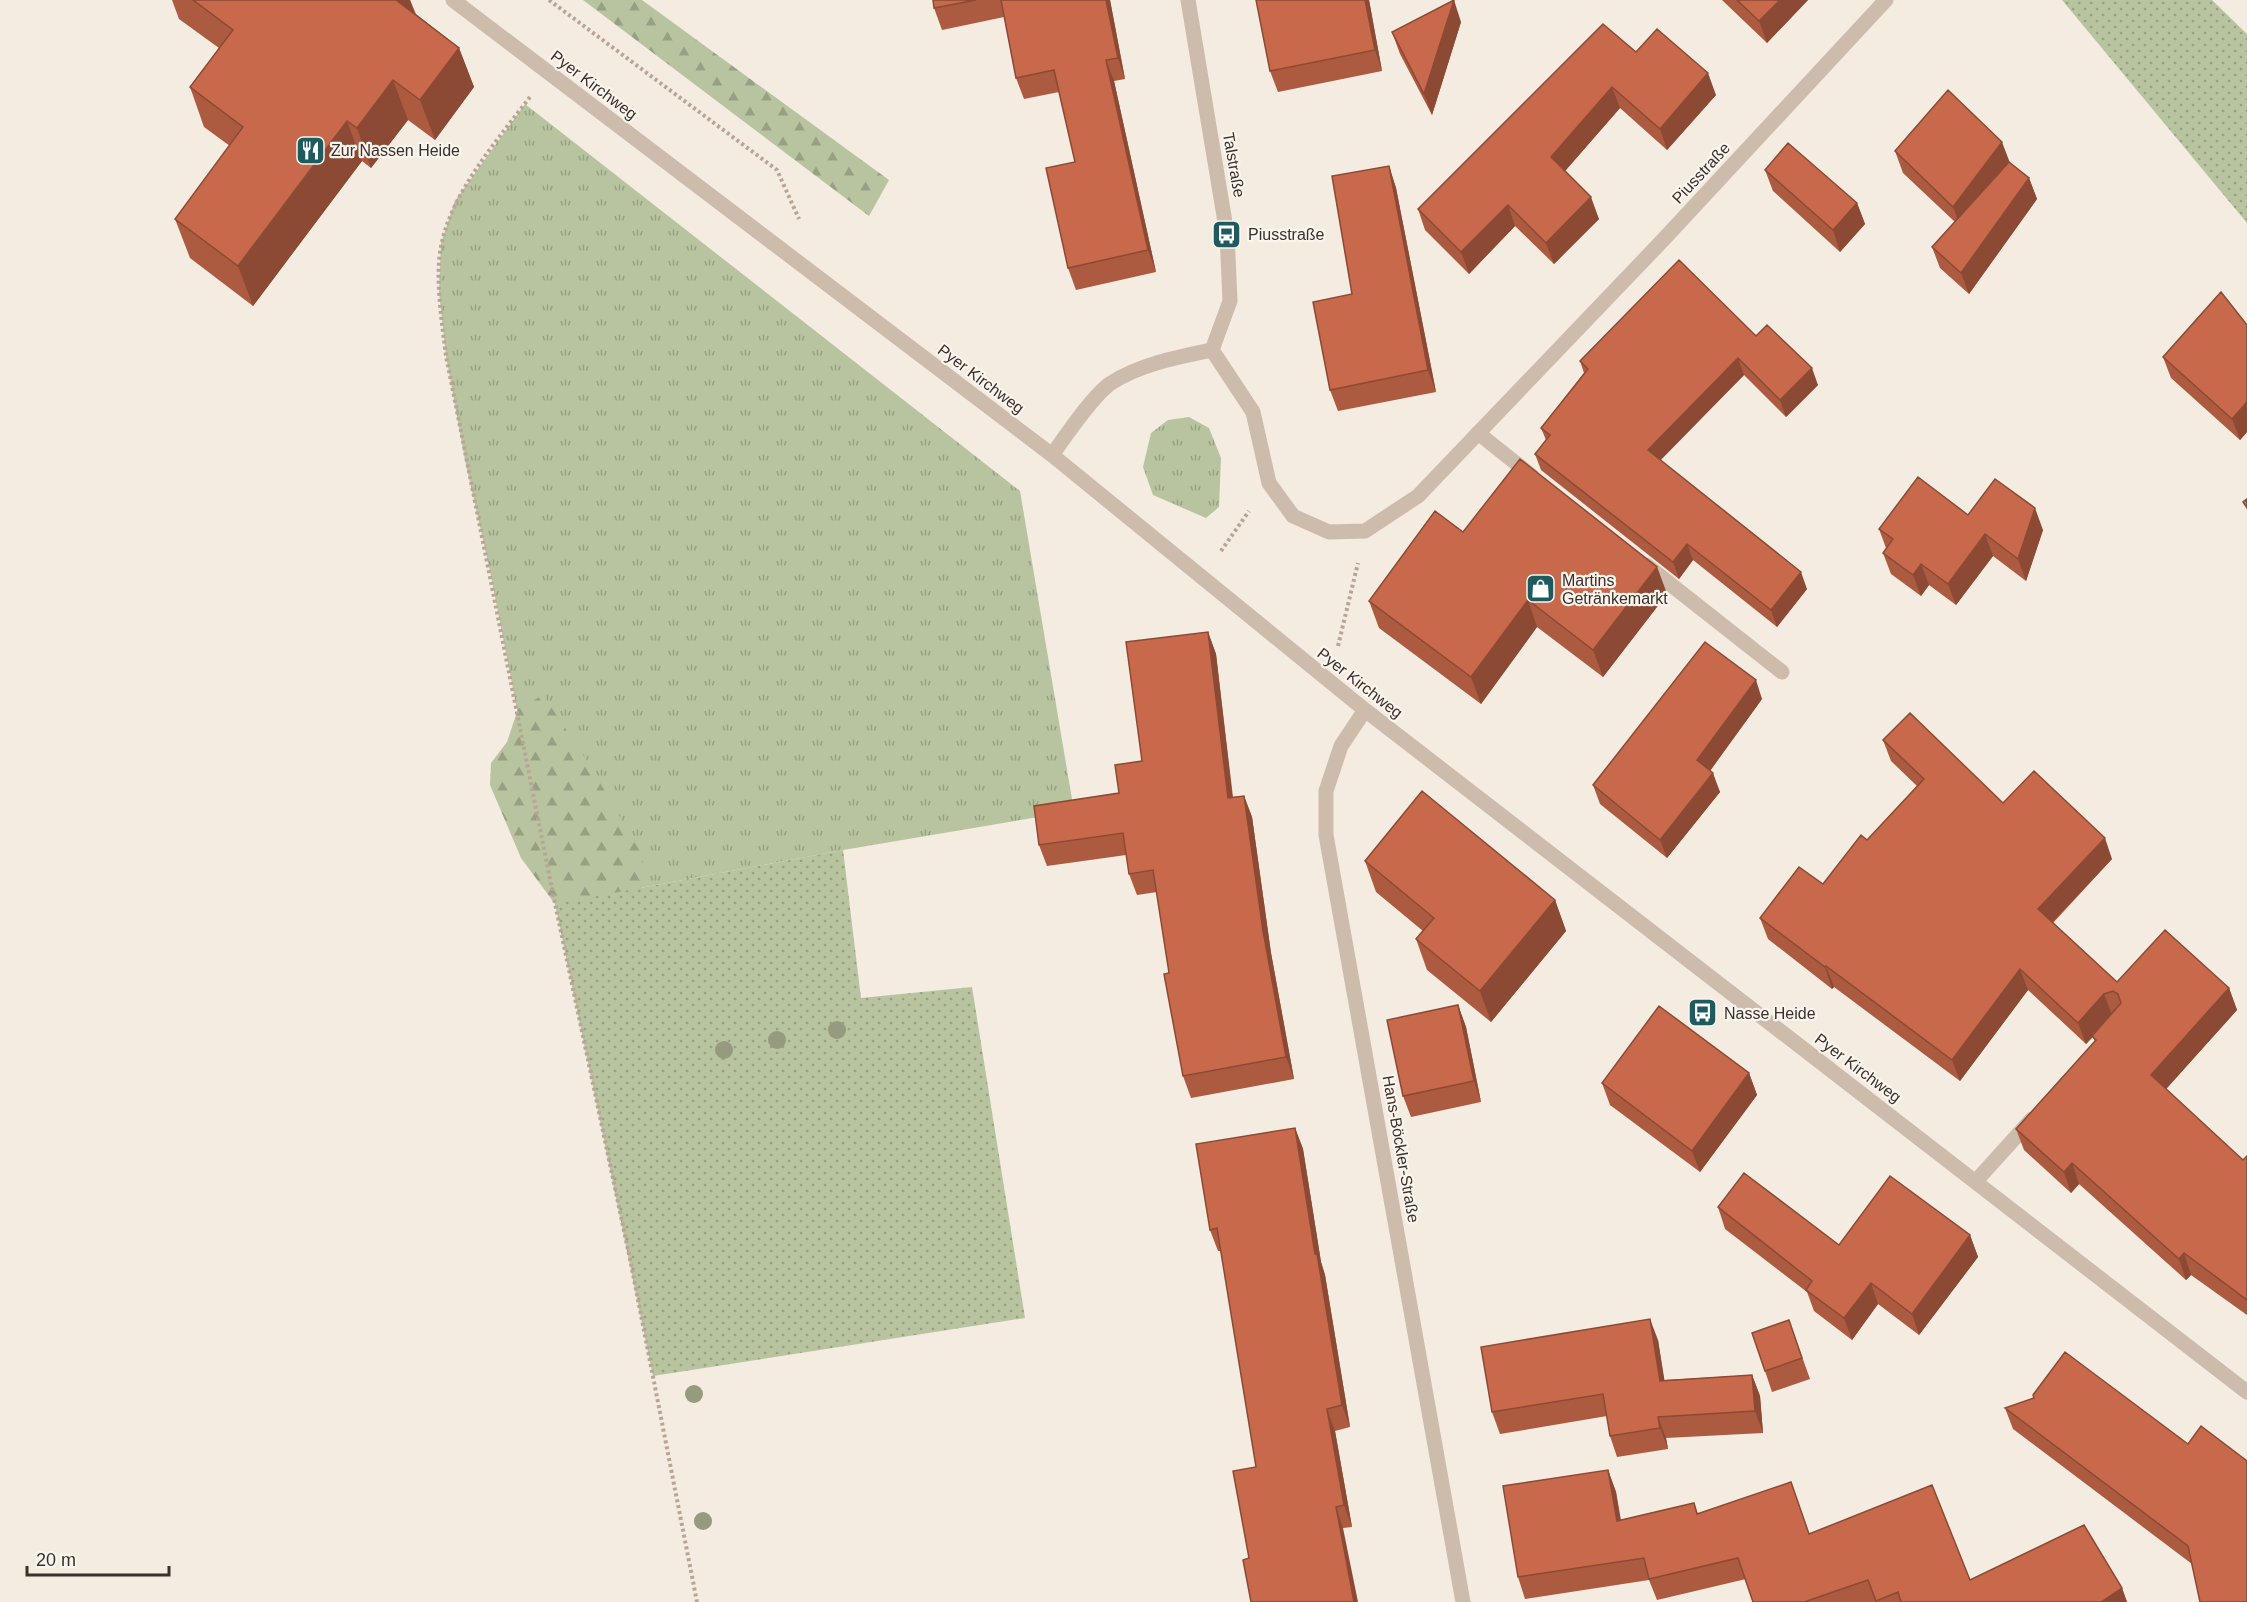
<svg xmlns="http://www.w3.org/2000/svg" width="2247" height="1602" font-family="Arial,sans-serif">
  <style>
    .grass { fill: url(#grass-tufts) }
    .forest { fill: url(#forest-firs) }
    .park { fill: url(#park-dots) }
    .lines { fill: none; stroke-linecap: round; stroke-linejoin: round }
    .path { stroke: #b9a596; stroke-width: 4; stroke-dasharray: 3 3; stroke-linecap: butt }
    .lane { stroke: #cdbbac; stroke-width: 15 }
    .street { stroke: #cdbbac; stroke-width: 15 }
    .tree { fill: #969b7f }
    .wall { fill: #ac5a40 }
    .shaded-wall { fill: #8c4a34 }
    .building { fill: #c8694b; stroke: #8c4a34; stroke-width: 1.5 }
    .labels { text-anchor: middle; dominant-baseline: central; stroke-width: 4.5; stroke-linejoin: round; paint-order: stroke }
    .street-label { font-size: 16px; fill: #3b302b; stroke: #fbf5ee }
    .poi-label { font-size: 16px; fill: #3b302b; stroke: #fbf5ee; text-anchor: start }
  </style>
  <defs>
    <pattern id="grass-tufts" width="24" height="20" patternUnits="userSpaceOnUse" patternTransform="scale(1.5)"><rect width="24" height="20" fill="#b8c4a0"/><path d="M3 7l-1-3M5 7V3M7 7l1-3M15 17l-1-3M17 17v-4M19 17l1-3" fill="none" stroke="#97a083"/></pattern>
    <pattern id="forest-firs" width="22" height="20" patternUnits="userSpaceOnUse" patternTransform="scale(1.5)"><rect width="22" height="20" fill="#b8c4a0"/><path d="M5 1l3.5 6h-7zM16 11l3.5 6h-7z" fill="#97a083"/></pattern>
    <pattern id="park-dots" width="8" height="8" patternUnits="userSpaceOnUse" patternTransform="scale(1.5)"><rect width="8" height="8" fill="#b8c4a0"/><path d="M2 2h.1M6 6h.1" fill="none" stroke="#97a083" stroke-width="1.8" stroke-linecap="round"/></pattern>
  </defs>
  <rect width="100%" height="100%" fill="#f4ebe1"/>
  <path class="grass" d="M525,104L1020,491L1074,811L843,850L555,904L490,571L465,460L446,356L439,292L441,243L455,201Z
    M1189,417L1209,428L1221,458L1219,507L1206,518L1153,495L1143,467L1151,433L1168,420Z"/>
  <path class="forest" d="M583,0H642L889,180L869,216Z
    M543,695L588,762L642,855V887L630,907L586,920L555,904L521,858L490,785L491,763L507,742L518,709Z"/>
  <path class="park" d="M2062,0H2212L2247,34V223Z
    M843,850L861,998L972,987L1025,1318L653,1376L555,904Z"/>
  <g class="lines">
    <path class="path" d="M549,0L777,170L799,219
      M530,97C498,139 453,191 442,242C434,274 442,323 446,356L553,894L631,1264L697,1602
      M1221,551L1249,511
      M1338,646L1358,563"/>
    <path class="lane" d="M1478,433L1532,476
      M1646,565L1782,672
      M1976,1181L2032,1119"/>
    <path class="street" d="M453,0L1052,455L1365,710L2247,1392
      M1212,350L1253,412L1269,483L1293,516L1329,532L1365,531L1418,496L1663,240L1886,0
      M1052,455C1065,437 1093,395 1111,383C1141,364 1178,357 1212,350L1230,301L1227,234L1188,0
      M1365,710L1341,746L1326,791V835L1463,1602"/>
  </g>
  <g class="tree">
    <circle cx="837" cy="1030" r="9"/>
    <circle cx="777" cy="1040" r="9"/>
    <circle cx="724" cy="1050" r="9"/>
    <circle cx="694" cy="1394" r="9"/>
    <circle cx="703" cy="1521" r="9"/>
  </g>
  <path class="wall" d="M172,0H410L416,14L459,48L474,87L435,140L408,120L371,168L362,161L253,306L190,258L175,219L230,146L204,127L190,87L219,48L179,19Z
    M933,0H1110L1125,79L1114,81L1156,272L1076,290L1068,268L1075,162L1059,92L1024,99L1016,78L1004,17L942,30L934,8Z
    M1369,0L1382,71L1278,92L1270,71Z
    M1722,0H1808L1767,43Z
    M1461,22L1432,115L1400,54L1392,32Z
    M1636,52L1716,95L1667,150L1620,108L1565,171L1599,219L1554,264L1515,226L1469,274L1425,230L1418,209Z
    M1895,151L2009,162L2029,178L2037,199L1969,294L1940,268L1932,247L1955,222L1903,173Z
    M1389,166L1396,188L1436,392L1338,411L1330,390L1352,294Z
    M1765,170L1857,203L1865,224L1840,252L1773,191Z
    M2247,325V432L2240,440L2171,378L2163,357Z
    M1756,336L1818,385L1786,417L1744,375L1660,460L1807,589L1777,627L1693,560L1679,579L1541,470L1535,454L1546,440L1541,428L1584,373L1580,361Z
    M1968,515L2043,530L2026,581L1993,556L1956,605L1929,585L1921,596L1891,574L1883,553L1886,548L1879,529Z
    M1463,532L1657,567L1667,594L1603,677L1537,627L1481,704L1379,628L1369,601Z
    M1208,632L1216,654L1233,797L1244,796L1252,817L1271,953L1294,1079L1191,1098L1183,1076L1169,973L1157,892L1137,895L1129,874L1126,855L1047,866L1039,845L1119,793L1142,761Z
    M1762,699L1710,771L1720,792L1667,858L1600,804L1593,785Z
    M1883,740L2003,803L2112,859L2053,923L2117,982L2229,988L2237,1010L2166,1089L2243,1160L2247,1156V1315L2191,1275L2186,1280L2079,1184L2071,1193L2024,1150L2016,1129L2095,1042L2093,1037L2086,1044L2028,990L1960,1081L1834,987L1832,989L1768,939L1760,918L1823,884L1867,840L1917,786L1891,761Z
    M1365,861L1555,900L1566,931L1491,1022L1427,970L1416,939L1423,931L1376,892Z
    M1458,1005L1466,1027L1481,1102L1411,1117L1403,1096Z
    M1749,1073L1757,1095L1700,1172L1610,1105L1602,1083Z
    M1295,1128L1303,1149L1321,1262L1325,1275L1350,1427L1335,1431L1352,1527L1343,1528L1249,1558L1256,1467L1221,1251H1218L1210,1230Z
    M1718,1207L1839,1245L1970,1235L1978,1257L1919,1335L1878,1304L1852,1340L1814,1311L1807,1292L1725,1229Z
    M1789,1320L1810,1379L1772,1392L1765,1371Z
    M1658,1340L1664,1380L1752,1375L1760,1396L1763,1433L1666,1438L1668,1449L1617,1457L1610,1436L1607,1416L1500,1434L1492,1412Z
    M2005,1408L2188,1444L2192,1564L2013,1429Z
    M1608,1470L1616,1492L1621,1520L1694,1503L1698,1514L1809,1534L1970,1580L2122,1588L2127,1602H1753L1746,1579L1657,1600L1649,1580L1525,1599L1518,1577Z"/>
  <path class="shaded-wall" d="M393,0H410L417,20Z
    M1106,0H1110L1125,79L1118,58Z
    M1365,0H1369L1382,71L1375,50Z
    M1454,0L1461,22L1432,115L1424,94Z
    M1780,0H1808L1767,43L1759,21Z
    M459,48L474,87L435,140L420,100Z
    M1106,60L1114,81L1156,272L1148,250Z
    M1708,73L1716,95L1667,150L1660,129Z
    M393,80L408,120L371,168L357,128Z
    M1612,87L1620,108L1559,178L1551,157Z
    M347,121L362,161L253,306L238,266Z
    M2002,142L2010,163L1961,228L1953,207Z
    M1389,166L1396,188L1436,392L1428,370Z
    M2029,178L2037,199L1969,294L1961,273Z
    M1591,197L1599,219L1554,264L1546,243Z
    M1857,203L1865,224L1840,252L1833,230Z
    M1508,205L1515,226L1469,274L1461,252Z
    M1738,358L1744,375L1654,467L1648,450Z
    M1812,368L1818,385L1786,417L1780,400Z
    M2247,402V432L2240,440L2232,419Z
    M2035,508L2043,530L2026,581L2018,559Z
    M1985,534L1993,556L1956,605L1948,584Z
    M1687,544L1693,560L1679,579L1673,562Z
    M1921,564L1929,585L1921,596L1913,575Z
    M1657,567L1667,594L1603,677L1593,650Z
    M1801,572L1807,589L1777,627L1771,610Z
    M1528,600L1537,627L1481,704L1471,677Z
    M1208,632L1216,654L1235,819L1228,798Z
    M1756,680L1762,699L1704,779L1697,760Z
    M1713,773L1720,792L1667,858L1660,840Z
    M1244,796L1252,817L1271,953L1294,1079L1286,1057L1263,931Z
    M2105,838L2112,859L2045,930L2038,909Z
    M1555,900L1566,931L1491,1022L1480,991Z
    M1826,966L1834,987L1832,989L1825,967Z
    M2020,969L2028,990L1960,1081L1952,1060Z
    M2229,988L2237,1010L2159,1097L2151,1075Z
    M2104,994L2112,1015L2086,1044L2078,1023Z
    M1458,1005L1466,1027L1481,1102L1474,1081Z
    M1749,1073L1757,1095L1700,1172L1692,1151Z
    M1295,1128L1303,1149L1321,1262L1325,1275L1350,1427L1342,1405L1315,1254Z
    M2072,1163L2079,1184L2071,1193L2064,1172Z
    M1970,1235L1978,1257L1919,1335L1912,1314Z
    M2184,1253L2191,1275L2186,1280L2179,1259Z
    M1871,1283L1878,1304L1852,1340L1844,1318Z
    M1650,1319L1658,1340L1668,1402L1660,1381Z
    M1752,1375L1760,1396L1763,1433L1755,1411Z
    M1327,1409L1335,1431L1352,1527L1344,1505Z
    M1658,1417L1666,1438L1668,1449L1660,1428Z
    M1608,1470L1616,1492L1624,1543L1617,1521Z
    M1336,1507L1343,1528L1358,1602H1354Z
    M2122,1588L2127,1602H2101Z"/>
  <path class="building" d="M193,0H396L459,48L420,100L393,80L357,128L347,121L238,266L175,219L243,127L190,87L233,30Z
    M933,0H976L934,8Z
    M1001,0H1106L1118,58L1106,60L1148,250L1068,268L1046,168L1075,162L1054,70L1016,78Z
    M1256,0H1365L1375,50L1270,71Z
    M1454,0L1424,94L1392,32Z
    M1737,0H1780L1759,21Z
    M1603,24L1636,52L1657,29L1708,73L1660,129L1612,87L1551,157L1591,197L1546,243L1508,205L1461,252L1418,209Z
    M1948,90L2002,142L1953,207L1895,151Z
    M1788,143L1857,203L1833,230L1765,170Z
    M2009,162L2029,178L1961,273L1932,247Z
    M1389,166L1428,370L1330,390L1313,302L1352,294L1332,176Z
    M1679,260L1756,336L1767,325L1812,368L1780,400L1738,358L1648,450L1801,572L1771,610L1687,544L1673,562L1535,454L1550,435L1541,428L1588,369L1580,361Z
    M2221,292L2247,325V402L2232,419L2163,357Z
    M1520,459L1657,567L1593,650L1528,600L1471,677L1369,601L1435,511L1463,532Z
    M1918,477L1968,515L1995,479L2035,508L2018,559L1985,534L1948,584L1921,564L1913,575L1883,553L1893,539L1879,529Z
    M2247,499V508L2243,502Z
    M1208,632L1228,798L1244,796L1263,931L1286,1057L1183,1076L1164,974L1169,973L1153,870L1129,874L1123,833L1039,845L1034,806L1119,793L1115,765L1142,761L1126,642Z
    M1705,642L1756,680L1697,760L1713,773L1660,840L1593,785Z
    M1910,713L2003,803L2034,771L2105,838L2038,909L2117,982L2165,930L2229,988L2151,1075L2243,1160L2247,1156V1300L2184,1253L2179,1259L2072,1163L2064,1172L2016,1129L2096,1040L2092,1036L2121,1003L2118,994L2113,991L2104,994L2078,1023L2020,969L1952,1060L1826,966L1825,967L1760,918L1799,867L1823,884L1861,835L1867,840L1924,779L1883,740Z
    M1422,791L1555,900L1480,991L1416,939L1434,918L1365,861Z
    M1458,1005L1474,1081L1403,1096L1387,1020Z
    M1659,1006L1749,1073L1692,1151L1602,1083Z
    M1295,1128L1315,1254H1317L1342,1405L1327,1409L1344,1505L1336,1507L1354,1602H1251L1243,1560L1249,1558L1233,1471L1256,1467L1217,1228L1210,1230L1196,1144Z
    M1744,1173L1839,1245L1890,1176L1970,1235L1912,1314L1871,1283L1844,1318L1806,1290L1812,1281L1718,1207Z
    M1650,1319L1660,1381L1752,1375L1755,1411L1658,1417L1660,1428L1610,1436L1603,1394L1492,1412L1481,1347Z
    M1789,1320L1802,1358L1765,1371L1752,1333Z
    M2065,1352L2188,1444L2201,1426L2247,1461V1602H2200L2188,1546L2005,1408L2034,1398L2033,1395Z
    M1608,1470L1617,1521L1694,1503L1697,1514L1791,1482L1809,1534L1932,1485L1970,1580L2084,1525L2122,1588L2101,1602H1901L1898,1592L1876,1601L1868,1580L1804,1602H1753L1738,1558L1649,1579L1644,1558L1518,1577L1503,1486Z"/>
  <defs>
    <symbol id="restaurant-square" viewBox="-11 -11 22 22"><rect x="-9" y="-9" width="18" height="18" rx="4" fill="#1f5a5e" stroke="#fbf5ee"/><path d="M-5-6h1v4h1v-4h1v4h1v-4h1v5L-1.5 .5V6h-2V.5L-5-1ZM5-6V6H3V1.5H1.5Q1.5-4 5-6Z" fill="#fff"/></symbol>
    <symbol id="bus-square" viewBox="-11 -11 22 22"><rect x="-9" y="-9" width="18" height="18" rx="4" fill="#1f5a5e" stroke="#fbf5ee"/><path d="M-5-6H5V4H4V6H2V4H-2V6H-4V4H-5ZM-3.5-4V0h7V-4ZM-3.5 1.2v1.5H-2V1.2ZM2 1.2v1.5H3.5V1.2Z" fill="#fff"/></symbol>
    <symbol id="shop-square" viewBox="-11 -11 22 22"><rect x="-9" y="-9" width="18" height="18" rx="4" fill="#1f5a5e" stroke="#fbf5ee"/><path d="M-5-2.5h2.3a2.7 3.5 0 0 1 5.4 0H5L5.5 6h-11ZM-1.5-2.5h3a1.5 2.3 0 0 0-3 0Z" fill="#fff"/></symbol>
  </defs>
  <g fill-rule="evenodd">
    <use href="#restaurant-square" x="294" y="134" width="33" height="33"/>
    <use href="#bus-square" x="1210" y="218" width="33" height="33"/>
    <use href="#shop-square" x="1524" y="572" width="33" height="33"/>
    <use href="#bus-square" x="1686" y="996" width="33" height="33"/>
  </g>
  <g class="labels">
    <g class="street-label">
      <text transform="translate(594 85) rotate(37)">Pyer Kirchweg</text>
      <text transform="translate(1234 165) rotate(80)">Talstraße</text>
      <text transform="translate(1701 173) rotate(-47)">Piusstraße</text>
      <text transform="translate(981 379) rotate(37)">Pyer Kirchweg</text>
      <text transform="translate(1360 683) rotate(38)">Pyer Kirchweg</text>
      <text transform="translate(1858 1068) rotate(37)">Pyer Kirchweg</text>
      <text transform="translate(1401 1149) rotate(80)">Hans-Böckler-Straße</text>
    </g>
    <g class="poi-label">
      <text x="331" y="150">Zur Nassen Heide</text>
      <text x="1248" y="234">Piusstraße</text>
      <text x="1562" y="580">Martins<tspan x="1562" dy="18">Getränkemarkt</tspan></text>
      <text x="1724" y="1013">Nasse Heide</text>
    </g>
  </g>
  <path d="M27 1566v9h142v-9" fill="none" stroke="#3b302b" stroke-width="3"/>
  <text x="36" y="1566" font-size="18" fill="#3b302b" stroke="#fbf5ee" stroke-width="4.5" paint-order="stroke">20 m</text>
</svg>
